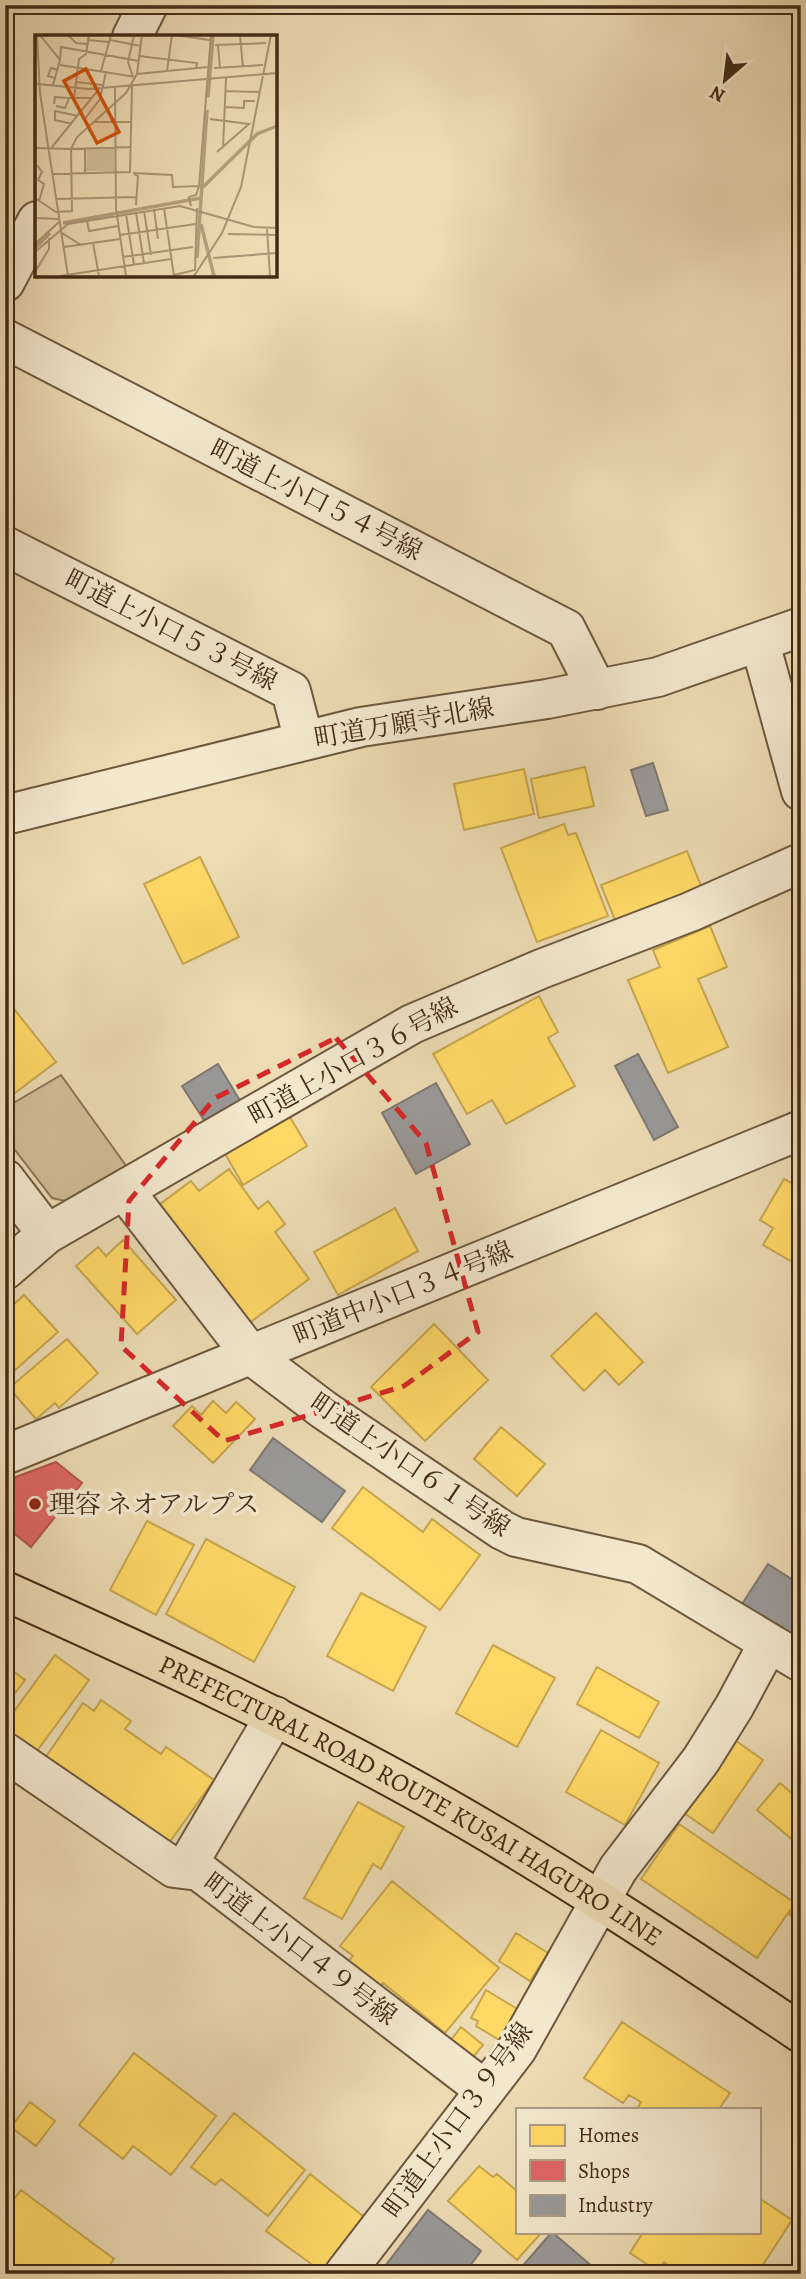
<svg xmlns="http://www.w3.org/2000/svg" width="806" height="2279" font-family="Alegreya,'Noto Serif JP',serif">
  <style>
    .grass { fill: #cfbd98; stroke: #897458; stroke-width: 2 }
    .homes { fill: #ffd966; stroke: #c7a54e; stroke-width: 2 }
    .shops { fill: #e06666; stroke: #b1554e; stroke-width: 2 }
    .industry { fill: #999; stroke: #7f7872; stroke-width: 2 }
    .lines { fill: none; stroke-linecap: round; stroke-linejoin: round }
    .minor-casing { stroke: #6d583e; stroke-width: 42 }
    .major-casing { stroke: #432c17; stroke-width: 42 }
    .minor { stroke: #f3e8ce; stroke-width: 38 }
    .major { stroke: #ecdbb3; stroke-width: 38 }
    .marked { fill: none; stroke: #d62828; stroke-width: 5; stroke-dasharray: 14 9; stroke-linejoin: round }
    .poi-dot { fill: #8f2418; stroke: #f3e8ce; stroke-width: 2.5 }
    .labels { text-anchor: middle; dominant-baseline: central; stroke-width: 7; stroke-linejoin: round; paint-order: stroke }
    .street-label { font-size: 26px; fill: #432c17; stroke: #f3e8ce }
    .poi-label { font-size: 26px; fill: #432c17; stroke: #f3e8ce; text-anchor: start }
    .inset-river { fill: none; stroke: #b3a07e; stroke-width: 3.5 }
    .inset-road { fill: none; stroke: #a89575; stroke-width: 2 }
    .view { fill: #cf520e; fill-opacity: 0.15; stroke: #cf520e; stroke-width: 3.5 }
    .inset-edge { fill: none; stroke: #432c17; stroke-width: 3.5 }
  </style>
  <rect width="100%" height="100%" fill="#ecdbb3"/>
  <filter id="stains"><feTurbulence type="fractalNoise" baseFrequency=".00286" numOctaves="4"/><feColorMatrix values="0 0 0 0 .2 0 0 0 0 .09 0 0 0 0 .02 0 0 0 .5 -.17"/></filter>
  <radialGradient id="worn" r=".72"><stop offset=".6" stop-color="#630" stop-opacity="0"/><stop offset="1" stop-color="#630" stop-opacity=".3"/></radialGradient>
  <path class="grass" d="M61,1075L132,1174L70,1202L52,1198L5,1137V1108Z"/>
  <path class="homes" d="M585,767L594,806L539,818L531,779Z
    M524,769L534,814L464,830L454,784Z
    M564,824L568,835L576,833L608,916L537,942L501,848Z
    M687,851L703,891L617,925L601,885Z
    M200,857L239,937L183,964L144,884Z
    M710,926L727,967L698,979L728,1047L668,1073L628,980L660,967L653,950Z
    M539,996L558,1032L548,1038L575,1086L506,1124L492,1100L467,1114L433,1054Z
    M7,1000L56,1062L7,1099L5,1097Z
    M287,1112L307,1146L243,1185L223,1150Z
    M229,1169L258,1209L268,1201L285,1224L275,1232L309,1279L248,1324L159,1205L191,1181L199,1191Z
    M784,1179L801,1188V1267L763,1245L773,1228L760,1220Z
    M395,1208L418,1251L338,1295L314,1252Z
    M123,1240L176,1300L137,1334L76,1266L98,1247L106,1256Z
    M24,1295L58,1332L5,1379V1312Z
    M596,1313L643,1362L619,1385L605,1370L584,1391L551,1356Z
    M434,1324L488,1380L425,1441L371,1387Z
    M67,1339L98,1373L59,1408L55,1403L36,1419L9,1388Z
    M213,1401L226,1413L236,1402L255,1419L213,1463L173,1426L192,1406L201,1415Z
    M501,1427L545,1464L517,1496L474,1459Z
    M363,1487L423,1532L432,1519L480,1555L440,1610L332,1528Z
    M147,1521L194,1545L156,1615L110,1590Z
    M206,1539L295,1587L254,1662L166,1614Z
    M361,1593L426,1627L393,1691L327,1656Z
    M493,1645L555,1678L517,1747L456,1713Z
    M55,1655L89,1680L34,1755L5,1733V1724Z
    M5,1665L25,1680L5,1706Z
    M597,1667L659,1702L639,1738L577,1704Z
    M101,1700L131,1721L125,1729L161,1754L166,1747L214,1780L164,1850L41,1764L83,1703L94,1711Z
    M601,1730L659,1763L625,1825L566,1792Z
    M732,1738L763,1760L713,1833L681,1811Z
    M780,1783L801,1801V1847L757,1810Z
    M358,1802L404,1827L381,1869L373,1864L342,1919L304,1898Z
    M679,1824L795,1903L757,1958L641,1879Z
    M392,1881L499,1968L445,2033L383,1983L377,1990L346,1964L353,1956L340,1946Z
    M801,1903V1926L789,1914Z
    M516,1933L548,1953L530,1981L499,1961Z
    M486,1990L519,2010L501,2041L476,2026L478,2021L471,2018Z
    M622,2022L730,2093L719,2109H637L641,2102L629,2095L623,2103L584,2078Z
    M461,2027L483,2045L465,2067L443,2050Z
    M134,2053L216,2116L171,2175L133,2146L123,2159L79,2125Z
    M30,2102L55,2121L36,2146L11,2127Z
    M234,2113L305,2170L268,2216L221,2179L215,2185L191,2167Z
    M479,2166L493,2177L497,2174L517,2191V2232H542L517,2260L448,2201Z
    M310,2174L368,2220L325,2274L266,2231Z
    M21,2190L114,2259L103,2274H14L5,2268V2211Z
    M759,2198L792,2220L757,2274H681L664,2262L657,2271L630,2253L642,2234L639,2232H759Z"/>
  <path class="shops" d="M56,1462L82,1483L31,1547L5,1526V1481Z"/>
  <path class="industry" d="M653,763L668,810L646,816L631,770Z
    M638,1054L678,1127L654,1140L615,1066Z
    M218,1064L242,1104L207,1125L182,1086Z
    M436,1083L470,1144L416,1174L382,1113Z
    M273,1438L345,1491L322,1522L250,1470Z
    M768,1564L801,1585V1619L790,1635L742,1604Z
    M428,2210L481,2251L464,2274H379Z
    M552,2232L601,2274H524L519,2270Z"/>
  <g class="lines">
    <defs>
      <path id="minor" d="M132,37L148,5
        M5,282L37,221
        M5,339L566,629L597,690
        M5,546L291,691L304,741
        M760,643L801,791
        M5,815L361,727L547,699L658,677L801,627
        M5,1179L47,1234
        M124,1190L251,1355L324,1410L502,1530L516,1537L638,1564L801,1662
        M5,1270L47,1234L412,1024L541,969L690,912L801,863
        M5,1455L801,1130
        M5,1752L174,1868L199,1871L485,2090
        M185,1869L275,1716
        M344,2274L517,2049L618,1869L701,1760L734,1707L768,1644"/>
      <g id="major">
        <path id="s1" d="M5,1591C149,1656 292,1721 429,1798C557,1870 679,1951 801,2033"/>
      </g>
    </defs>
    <use href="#minor" class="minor-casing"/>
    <use href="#major" class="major-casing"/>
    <use href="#minor" class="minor"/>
    <use href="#major" class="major"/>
  </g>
  <path class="marked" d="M336,1038L426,1143L478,1332L404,1386L224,1441L121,1346L129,1201L215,1098Z"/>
  <circle class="poi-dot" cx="35" cy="1504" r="7"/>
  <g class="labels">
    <g class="street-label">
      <text transform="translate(316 500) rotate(27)">町道上小口５４号線</text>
      <text transform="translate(171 630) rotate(27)">町道上小口５３号線</text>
      <text transform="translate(404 723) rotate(-10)">町道万願寺北線</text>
      <text transform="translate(353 1061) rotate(-29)">町道上小口３６号線</text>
      <text transform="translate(403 1293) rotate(-22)">町道中小口３４号線</text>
      <text transform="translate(410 1465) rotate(34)">町道上小口６１号線</text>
      <text stroke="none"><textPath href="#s1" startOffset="457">PREFECTURAL ROAD ROUTE KUSAI HAGURO LINE</textPath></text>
      <text transform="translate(300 1949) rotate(37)">町道上小口４９号線</text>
      <text transform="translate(458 2120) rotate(-54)">町道上小口３９号線</text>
    </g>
    <g class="poi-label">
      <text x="49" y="1504">理容 ネオアルプス</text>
    </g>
  </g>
  <g transform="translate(35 35)">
    <rect width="242" height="242" fill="#ecdbb3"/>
    <path d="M52,113H79L80,136H51Z" fill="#cfbd98"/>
    <path class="inset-river" d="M173,62L178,0M168,152L222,99L242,91M28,188L166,163M166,189L179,241M0,213L15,198M162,223L172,75"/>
    <path class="inset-road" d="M2,0L5,58L33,241M5,0L25,25L18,50M33,0L41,8L53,9M139,0L175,5M205,0L208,33M53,5L74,7M75,5L106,11M180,10L231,8M183,11L185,33M104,21L162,28L161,34M25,24L26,12L104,26M25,30L101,42M179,33L228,30M66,36L76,0M132,36L137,0M102,39L173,32M98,42L93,27L99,0M20,43L13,41L16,33L23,35M41,47L67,50M2,49L54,54L242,38M80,52L81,174L91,241M190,56L224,57M39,63L44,24L51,19L54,0M19,69L20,62L34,63M21,71L30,73L34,63H57M190,72L209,73V66H220M175,84L214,89L182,117M49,85L65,64L71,37M59,87H96M37,89L20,85V76L43,81M17,112L64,54M188,112L191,43M0,113L36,114L42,102L91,58L102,39L107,0M50,113V138M2,130L7,137L3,145L9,149L4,166M98,138L137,140L138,152L164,151M17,139L95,137L97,51M99,139L103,141L101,170M0,163L21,177L37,176L36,114L95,112M22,164L102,162M156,171L154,162L161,160L164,151L176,0M129,173L139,241M119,174L123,204M109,176L116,220M101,177L109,228M91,179L99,230M0,183L24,184M52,186L54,196L83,191M232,193L235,241M27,198L46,210M193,199L242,200M85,200L161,189M58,208L64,241M0,209L24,187M29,212L85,204M0,217L33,189L145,171L219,192L242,193M88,222L158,212M178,223L242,218M0,237L14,214V203M139,240L160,235L162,173M25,241L136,224M159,241L187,198L206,152L236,0"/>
    <path class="view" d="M51,34L84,97L62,108L29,46Z"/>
    <rect width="242" height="242" class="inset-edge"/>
  </g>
  <rect width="806" height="2279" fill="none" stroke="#ecdbb3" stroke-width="28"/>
  <rect x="7" y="7" width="792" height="2265" fill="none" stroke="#432c17" stroke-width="3.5"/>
  <rect x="14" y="14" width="778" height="2251" fill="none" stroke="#432c17" stroke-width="2"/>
  <rect x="516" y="2108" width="245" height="126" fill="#f3e8ce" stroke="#ad9d85" stroke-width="2"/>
  <rect x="530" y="2125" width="35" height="21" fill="#ffd966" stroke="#ad9d85" stroke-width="2"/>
  <text x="578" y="2142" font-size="21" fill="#432c17">Homes</text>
  <rect x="530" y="2160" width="35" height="21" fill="#e06666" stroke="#ad9d85" stroke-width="2"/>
  <text x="578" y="2178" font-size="21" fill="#432c17">Shops</text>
  <rect x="530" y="2195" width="35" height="21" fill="#999999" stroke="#ad9d85" stroke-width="2"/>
  <text x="578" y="2212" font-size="21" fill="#432c17">Industry</text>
  <g transform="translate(725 80) rotate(208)" stroke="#f3e8ce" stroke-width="5" paint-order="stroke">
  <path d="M0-5L12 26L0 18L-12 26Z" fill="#432c17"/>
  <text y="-10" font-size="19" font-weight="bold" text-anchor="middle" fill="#432c17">N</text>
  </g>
  <rect width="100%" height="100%" filter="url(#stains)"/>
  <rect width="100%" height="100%" fill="url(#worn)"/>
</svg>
